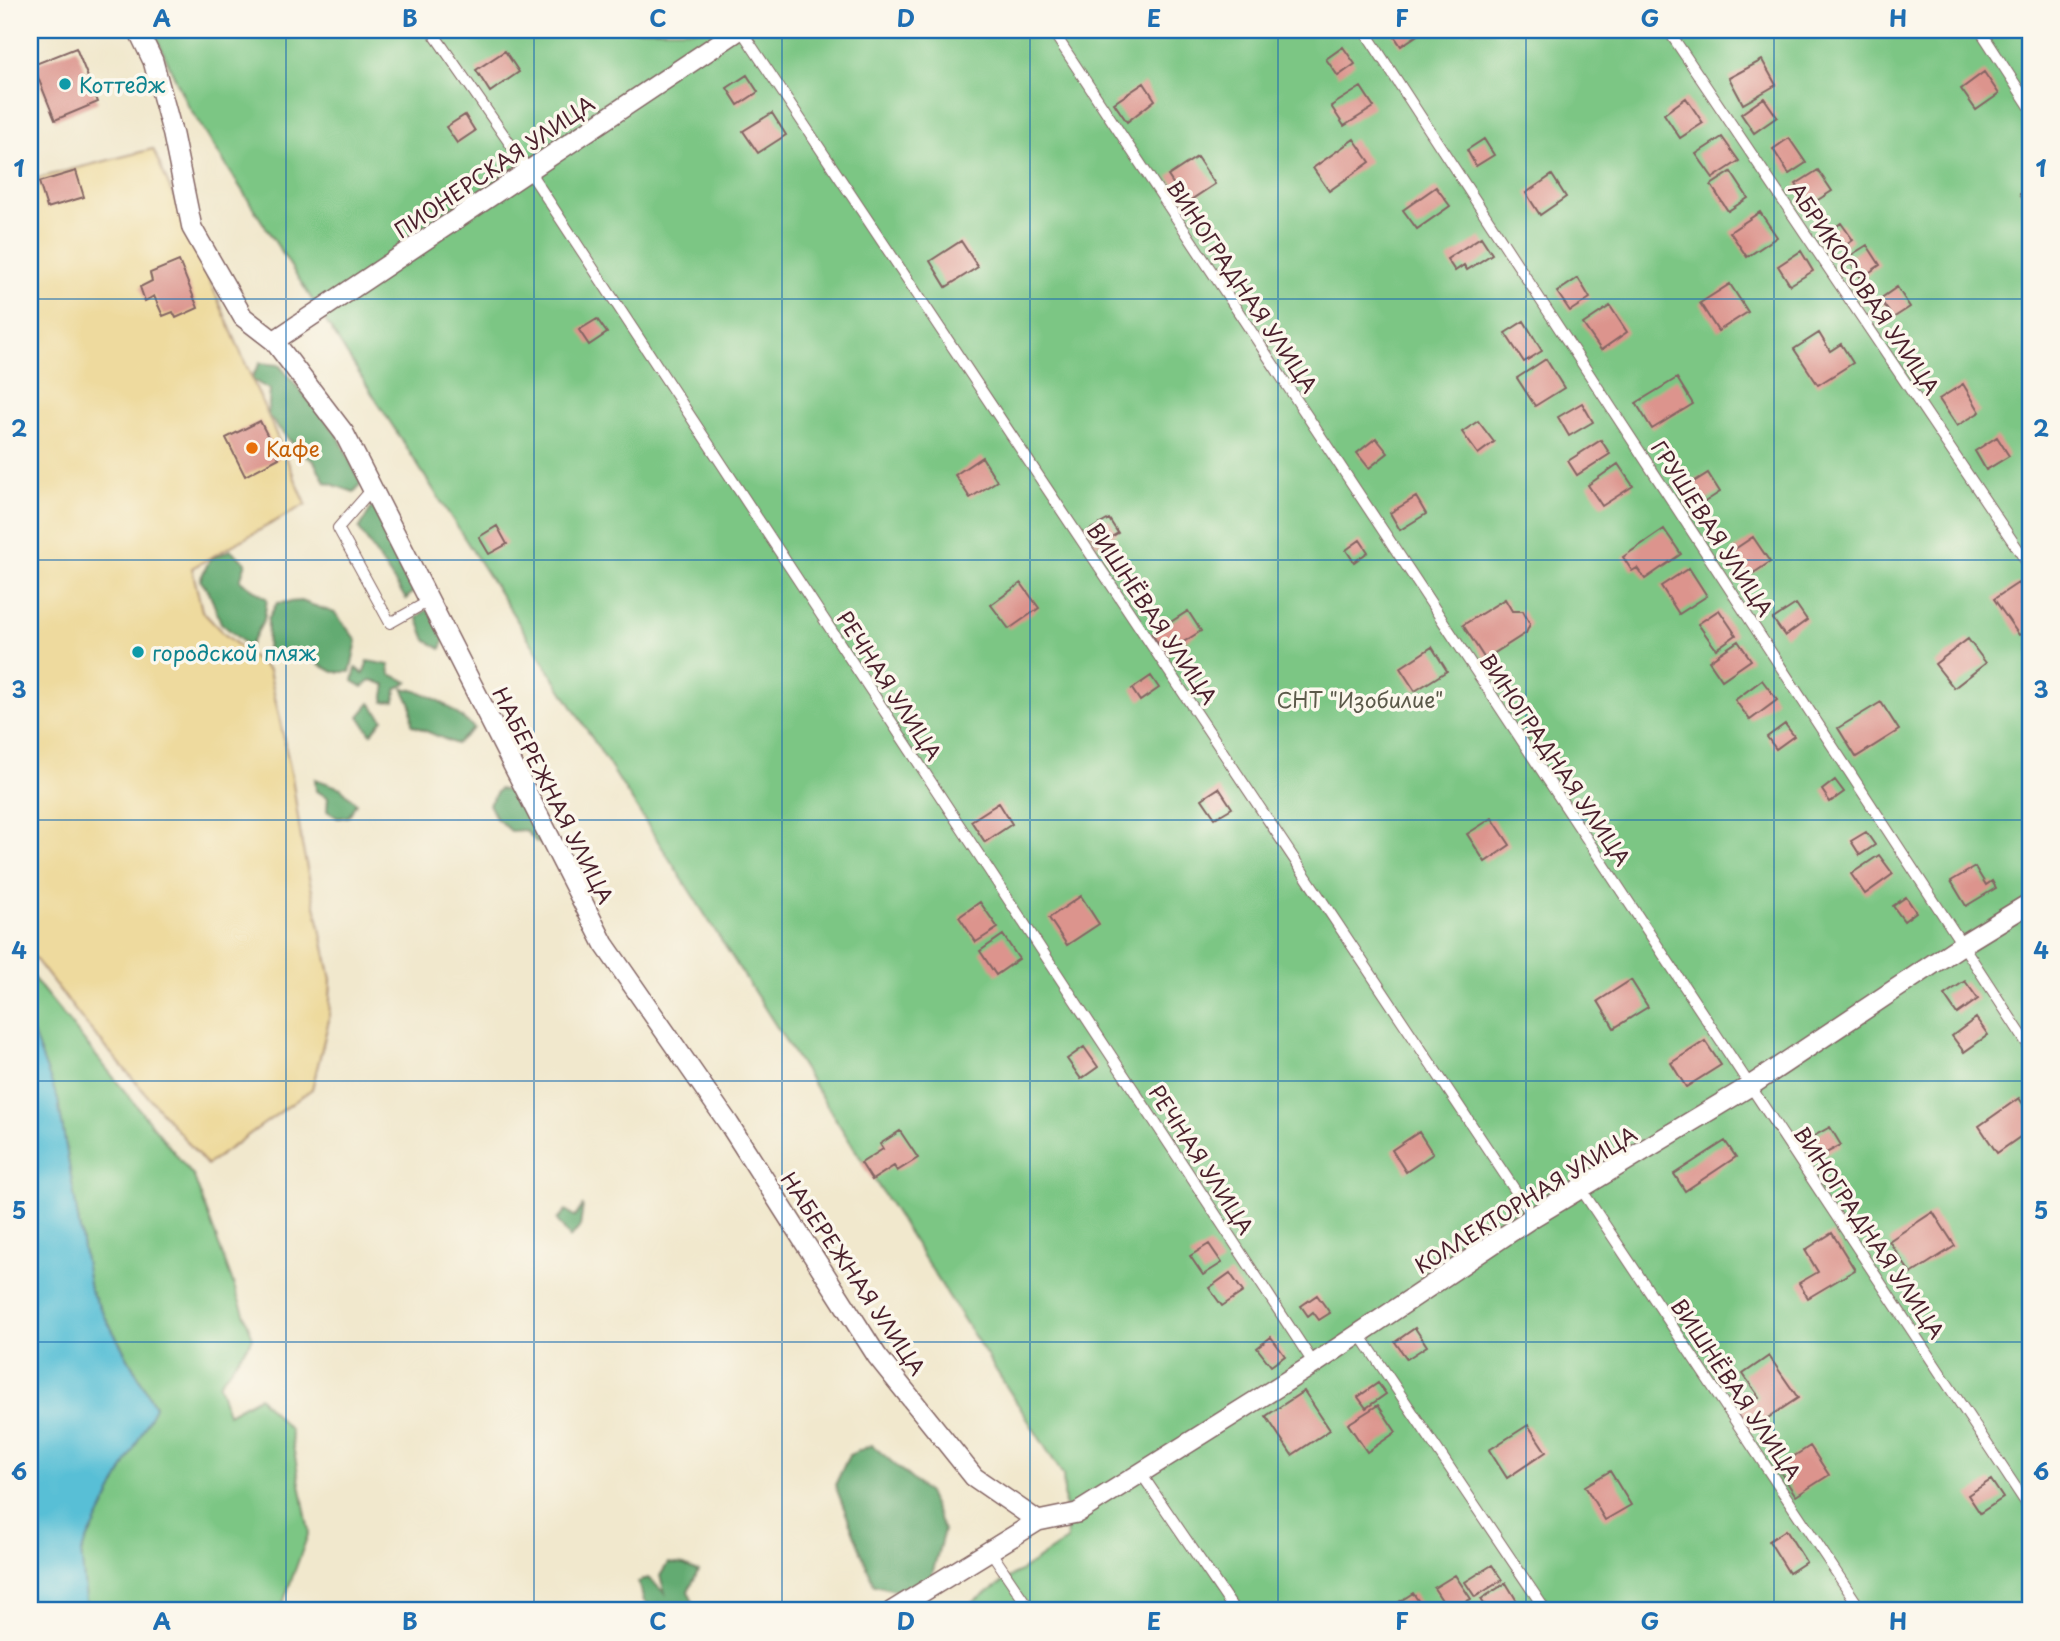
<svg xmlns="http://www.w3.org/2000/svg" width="2060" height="1641" font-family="'Playpen Sans',sans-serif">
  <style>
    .green { fill: #7bc684; stroke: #627258; stroke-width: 2 }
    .forest { fill: #64ab72; stroke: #57654e; stroke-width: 2 }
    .sand { fill: #eeda9e; stroke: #9c7c64; stroke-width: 2 }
    .water { fill: #59bfd6; stroke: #526f80; stroke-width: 2 }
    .building { fill: #dc948d }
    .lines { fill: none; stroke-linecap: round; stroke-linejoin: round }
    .lane-casing { stroke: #846564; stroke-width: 12 }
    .street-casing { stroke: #846564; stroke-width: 22 }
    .lane { stroke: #fff; stroke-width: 10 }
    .street { stroke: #fff; stroke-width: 19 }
    .grid { fill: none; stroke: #1f6fb2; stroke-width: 2; stroke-opacity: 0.55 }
    .culture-dot { fill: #0f9aa8; stroke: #fbf7ec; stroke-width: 2.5 }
    .food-dot { fill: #e8710a; stroke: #fbf7ec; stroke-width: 2.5 }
    .labels { text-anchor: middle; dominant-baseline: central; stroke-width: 7; stroke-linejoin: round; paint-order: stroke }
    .culture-label { font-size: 21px; fill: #0d838f; stroke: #fbf7ec; text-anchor: start }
    .street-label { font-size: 21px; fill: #4a1f2b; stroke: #fbf7ec }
    .food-label { font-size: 21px; fill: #c56008; stroke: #fbf7ec; text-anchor: start }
    .park-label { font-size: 21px; fill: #5b594a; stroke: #fbf7ec }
    .neatline { fill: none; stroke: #1f6fb2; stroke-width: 2.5 }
    .grid-label { font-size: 23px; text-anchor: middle; font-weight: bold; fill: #1f6fb2 }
  </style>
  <rect width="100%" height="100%" fill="#fbf7ec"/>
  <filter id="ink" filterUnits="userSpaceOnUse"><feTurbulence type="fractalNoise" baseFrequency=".0143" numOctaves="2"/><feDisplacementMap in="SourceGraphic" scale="14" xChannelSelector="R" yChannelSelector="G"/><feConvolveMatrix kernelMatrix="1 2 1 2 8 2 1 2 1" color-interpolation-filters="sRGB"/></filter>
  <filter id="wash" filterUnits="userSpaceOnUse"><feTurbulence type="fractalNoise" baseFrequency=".00686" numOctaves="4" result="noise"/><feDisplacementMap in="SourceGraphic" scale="28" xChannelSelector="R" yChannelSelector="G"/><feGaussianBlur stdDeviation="1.57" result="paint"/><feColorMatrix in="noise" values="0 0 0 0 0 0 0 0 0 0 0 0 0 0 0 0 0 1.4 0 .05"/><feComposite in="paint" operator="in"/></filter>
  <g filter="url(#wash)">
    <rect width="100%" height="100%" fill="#f1e8cd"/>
    <path class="green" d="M153,30H2030V1611H959L1067,1540L1063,1475L187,104Z
      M30,974L194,1177L253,1338L219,1384L228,1414L259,1397L290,1430L309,1532L280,1611H87L81,1552L155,1406L90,1290L58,1100L30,1026Z"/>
    <path class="forest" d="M260,363L279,365L338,435L361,484L354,492L325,482L314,461L301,453L268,416L270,390L251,379Z
      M373,505L416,589L406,599L359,529Z
      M231,550L246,563L240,580L267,599L264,620L249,647L221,623L209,592L200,580L210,559Z
      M301,601L335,613L357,641L350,672H333L304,656H288L267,661L268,619L277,603Z
      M428,609L444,639L441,649L426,640L417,617Z
      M368,661L389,665L390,674L408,682L396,689L395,701L383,702L386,685L372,680L363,687L353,681L356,668L363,674Z
      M403,688C432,692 452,709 474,728L456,744L412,725L411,705Z
      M370,703L383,719L371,734L359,716Z
      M315,779L341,788L356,803L349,816L338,818L327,811L328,797L316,791Z
      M499,789L519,793L548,847L536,842L525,830L511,831L496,818L489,804Z
      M583,1205L580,1227L570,1238L557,1220L566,1210L575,1217Z
      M872,1445L928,1493L944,1530L932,1575L907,1593L874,1585L835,1485L849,1455Z
      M668,1563L684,1565L698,1571L688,1592L696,1608L687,1611H673L672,1608L656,1610L644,1601L638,1582L648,1578L665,1593L660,1576Z"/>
    <path class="sand" d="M153,149L306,504L192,568L202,611L223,633L269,670L292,777L302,845L331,979L329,1020L312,1089L207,1165L85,1023L30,952V180Z"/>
    <path class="water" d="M30,1026L58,1100L90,1290L155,1407L81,1552L87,1611H30Z"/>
    <g id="blocks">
      <path class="building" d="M1390,30H1425L1401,46Z
        M1343,47L1355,64L1338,76L1326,59Z
        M76,48L98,102L55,120L33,65Z
        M505,51L519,72L490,92L476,70Z
        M1762,60L1776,85L1743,104L1729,78Z
        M1984,72L1999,94L1976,110L1961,89Z
        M747,75L758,92L738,105L727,88Z
        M1144,83L1155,100L1127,122L1114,103Z
        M1361,87L1374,107L1344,126L1331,106Z
        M1686,98L1703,123L1680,138L1664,114Z
        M1764,98L1777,117L1754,133L1741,114Z
        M772,113L786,135L758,153L743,131Z
        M465,115L475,131L457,143L446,127Z
        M1722,137L1739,161L1713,178L1696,154Z
        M1789,138L1806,163L1789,174L1773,149Z
        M1354,139L1370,162L1329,191L1313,168Z
        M1484,139L1494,155L1476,166L1467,150Z
        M1197,157L1215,184L1186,203L1168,176Z
        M1818,170L1832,191L1810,205L1796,184Z
        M76,171L84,197L47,208L39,182Z
        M1731,172L1748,198L1728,211L1711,185Z
        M1552,175L1566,197L1540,215L1526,193Z
        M1436,187L1450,206L1417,229L1403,210Z
        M2030,188V210L2020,194Z
        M1760,212L1777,237L1747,257L1730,232Z
        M1841,223L1853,240L1841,249L1829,232Z
        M1481,237L1492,254L1467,270L1464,265L1455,271L1447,259Z
        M961,241L978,267L946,287L930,261Z
        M1867,245L1880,265L1861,278L1848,257Z
        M1801,251L1813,271L1790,285L1778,266Z
        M179,261L198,308L176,318L173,312L163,316L154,296L145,301L140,287L152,281L150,273Z
        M1578,278L1590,298L1570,311L1557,292Z
        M1730,284L1748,312L1718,331L1700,303Z
        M1897,287L1910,307L1893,318L1880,299Z
        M1610,306L1627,332L1601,350L1583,324Z
        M597,319L607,333L589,345L579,330Z
        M1524,321L1542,351L1524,362L1505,333Z
        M1819,333L1830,351L1841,344L1853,363L1818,385L1794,349Z
        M1546,359L1564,388L1535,406L1517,378Z
        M1677,378L1693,404L1652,429L1636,403Z
        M1963,384L1980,412L1957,426L1939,399Z
        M1582,403L1593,422L1569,436L1558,417Z
        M260,421L279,458L245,476L226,438Z
        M1478,421L1494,442L1478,454L1462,432Z
        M1997,437L2009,456L1986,470L1975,451Z
        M1376,438L1388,453L1369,468L1357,453Z
        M1601,440L1610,454L1577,475L1568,461Z
        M982,457L997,481L970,498L955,475Z
        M1618,464L1633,486L1602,506L1588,485Z
        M1708,473L1720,492L1697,507L1684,488Z
        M1416,497L1426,514L1400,530L1390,513Z
        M1109,519L1118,533L1096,546L1088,531Z
        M497,526L507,544L489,554L479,537Z
        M1664,529L1681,554L1645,579L1637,568L1632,571L1623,557Z
        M1753,537L1770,562L1749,576L1732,551Z
        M1360,540L1368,552L1354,562L1346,550Z
        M1689,568L1707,596L1679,614L1661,586Z
        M1021,583L1039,608L1009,629L991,605Z
        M2018,583L2030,600V628L2019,635L1994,599Z
        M1505,599L1512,611H1523L1530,624L1526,633L1485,659L1463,625Z
        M1796,604L1807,620L1785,636L1773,619Z
        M1719,610L1736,635L1716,649L1698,624Z
        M1188,611L1201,631L1164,654L1152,634Z
        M1968,639L1986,663L1954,688L1935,664Z
        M1738,641L1751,660L1722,680L1709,661Z
        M1432,647L1447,671L1415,691L1400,668Z
        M1151,676L1159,688L1140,701L1132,689Z
        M1762,680L1777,700L1750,720L1735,700Z
        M1881,702L1899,730L1856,757L1838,728Z
        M1785,724L1794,736L1776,749L1767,737Z
        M1835,780L1844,792L1830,802L1822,790Z
        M1219,788L1232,808L1215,818L1202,799Z
        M999,803L1012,824L985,842L971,821Z
        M1492,818L1510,845L1485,862L1467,834Z
        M1866,832L1875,845L1860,855L1851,841Z
        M1879,855L1893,874L1865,894L1851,874Z
        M1975,867L1986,885L1992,881L1996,888L1966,906L1951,881Z
        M1081,896L1099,924L1067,945L1049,918Z
        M1906,897L1916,912L1904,921L1893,906Z
        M980,902L998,928L976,942L959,917Z
        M1003,935L1019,959L996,975L980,951Z
        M1631,980L1648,1007L1614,1028L1598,1001Z
        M1965,981L1978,999L1957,1014L1944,995Z
        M1976,1018L1988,1035L1964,1052L1952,1036Z
        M1705,1041L1721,1065L1686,1087L1671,1063Z
        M1084,1047L1098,1067L1081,1079L1067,1059Z
        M2019,1098L2030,1114V1130L1997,1153L1979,1126Z
        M1830,1127L1841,1145L1817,1158L1807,1140Z
        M900,1131L918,1158L897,1171L894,1166L872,1180L861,1163L883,1149L880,1144Z
        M1419,1132L1433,1154L1406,1172L1392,1150Z
        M1725,1141L1736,1157L1685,1191L1674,1174Z
        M1933,1212L1955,1246L1911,1274L1889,1241Z
        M1832,1233L1855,1270L1808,1298L1799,1283L1818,1272L1805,1250Z
        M1209,1244L1222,1263L1203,1275L1190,1256Z
        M1230,1273L1243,1292L1222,1306L1209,1288Z
        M1317,1295L1330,1313L1319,1320L1313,1312L1308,1316L1301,1306Z
        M1415,1328L1427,1346L1407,1359L1395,1342Z
        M1271,1337L1285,1356L1271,1366L1257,1348Z
        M1769,1356L1798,1398L1748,1431L1736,1413L1759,1397L1743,1374Z
        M1378,1383L1386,1394L1366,1408L1358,1397Z
        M1304,1391L1330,1430L1292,1455L1266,1416Z
        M1378,1405L1396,1432L1367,1452L1348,1424Z
        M1528,1425L1546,1452L1507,1478L1489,1450Z
        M1810,1446L1829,1475L1796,1496L1777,1467Z
        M1610,1471L1631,1505L1605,1520L1585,1486Z
        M1991,1480L2003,1498L1980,1513L1968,1495Z
        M1786,1530L1806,1562L1789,1573L1769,1541Z
        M1492,1565L1502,1580L1475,1597L1465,1582Z
        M1455,1575L1471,1599L1449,1611L1434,1588Z
        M1506,1583L1523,1611H1488L1481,1599Z
        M1413,1593L1425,1611H1390L1388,1609Z"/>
    </g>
  </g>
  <g filter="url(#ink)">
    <use href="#blocks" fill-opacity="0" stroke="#846564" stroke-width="2"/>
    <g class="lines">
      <defs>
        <path id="lane" d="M431,30L529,171L1314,1364
          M741,30L1533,1217
          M1052,30L2030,1509
          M1364,30L2030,1048
          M1668,30L2030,567
          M1980,30L2030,107
          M372,489L338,528L390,623L429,601
          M1581,1189L1862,1611
          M1359,1333L1546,1611
          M1140,1472L1235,1611
          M991,1552L1031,1611"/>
        <path id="street" d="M138,30L153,61L173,135L192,228L243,317L274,341L344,433L604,944L729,1124L877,1356L974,1477L1038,1521
          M274,341L739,30
          M892,1611L1038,1521L1077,1513L1314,1364L1533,1217L1750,1086L1963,944L2030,903"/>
      </defs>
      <use href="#lane" class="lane-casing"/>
      <use href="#street" class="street-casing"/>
      <use href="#lane" class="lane"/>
      <use href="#street" class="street"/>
    </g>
  </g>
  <path class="grid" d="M286,30V1611M534,30V1611M782,30V1611M1030,30V1611M1278,30V1611M1526,30V1611M1774,30V1611M30,299H2030M30,560H2030M30,820H2030M30,1081H2030M30,1342H2030"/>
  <g class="culture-dot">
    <circle cx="65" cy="84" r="7"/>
    <circle cx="138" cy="652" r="7"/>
  </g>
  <circle class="food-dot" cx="252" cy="448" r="7"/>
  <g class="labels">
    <g class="culture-label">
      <text x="79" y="84">Коттедж</text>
      <text x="152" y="652">городской пляж</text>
    </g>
    <g class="street-label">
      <text transform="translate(494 166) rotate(-34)">ПИОНЕРСКАЯ УЛИЦА</text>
      <text transform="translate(1243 286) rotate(56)">ВИНОГРАДНАЯ УЛИЦА</text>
      <text transform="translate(1865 288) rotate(56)">АБРИКОСОВАЯ УЛИЦА</text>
      <text transform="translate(1713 528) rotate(57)">ГРУШЕВАЯ УЛИЦА</text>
      <text transform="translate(1153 613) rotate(56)">ВИШНЁВАЯ УЛИЦА</text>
      <text transform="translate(890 685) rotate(57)">РЕЧНАЯ УЛИЦА</text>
      <text transform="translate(1556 759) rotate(56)">ВИНОГРАДНАЯ УЛИЦА</text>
      <text transform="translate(554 795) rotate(63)">НАБЕРЕЖНАЯ УЛИЦА</text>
      <text transform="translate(1202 1159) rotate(57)">РЕЧНАЯ УЛИЦА</text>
      <text transform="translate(1525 1199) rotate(-32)">КОЛЛЕКТОРНАЯ УЛИЦА</text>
      <text transform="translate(1870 1232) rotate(56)">ВИНОГРАДНАЯ УЛИЦА</text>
      <text transform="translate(854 1273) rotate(56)">НАБЕРЕЖНАЯ УЛИЦА</text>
      <text transform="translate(1737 1389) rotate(56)">ВИШНЁВАЯ УЛИЦА</text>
    </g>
    <g class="food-label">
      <text x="266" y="448">Кафе</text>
    </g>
    <g class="park-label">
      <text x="1360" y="699">СНТ "Изобилие"</text>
    </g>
  </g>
  <rect width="2060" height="1641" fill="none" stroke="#fbf7ec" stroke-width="77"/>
  <rect x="38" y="38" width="1984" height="1564" class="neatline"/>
  <g class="grid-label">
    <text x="162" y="27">A</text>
    <text x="410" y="27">B</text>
    <text x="658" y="27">C</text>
    <text x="906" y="27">D</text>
    <text x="1154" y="27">E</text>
    <text x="1402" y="27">F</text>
    <text x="1650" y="27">G</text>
    <text x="1898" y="27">H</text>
    <text x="19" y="177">1</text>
    <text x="2041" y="177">1</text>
    <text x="19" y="437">2</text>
    <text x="2041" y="437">2</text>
    <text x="19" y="698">3</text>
    <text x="2041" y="698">3</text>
    <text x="19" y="959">4</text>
    <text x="2041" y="959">4</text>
    <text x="19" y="1219">5</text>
    <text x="2041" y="1219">5</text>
    <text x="19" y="1480">6</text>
    <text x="2041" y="1480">6</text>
    <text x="162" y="1630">A</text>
    <text x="410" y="1630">B</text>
    <text x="658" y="1630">C</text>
    <text x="906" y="1630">D</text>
    <text x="1154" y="1630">E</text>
    <text x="1402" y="1630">F</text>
    <text x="1650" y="1630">G</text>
    <text x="1898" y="1630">H</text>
  </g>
</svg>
